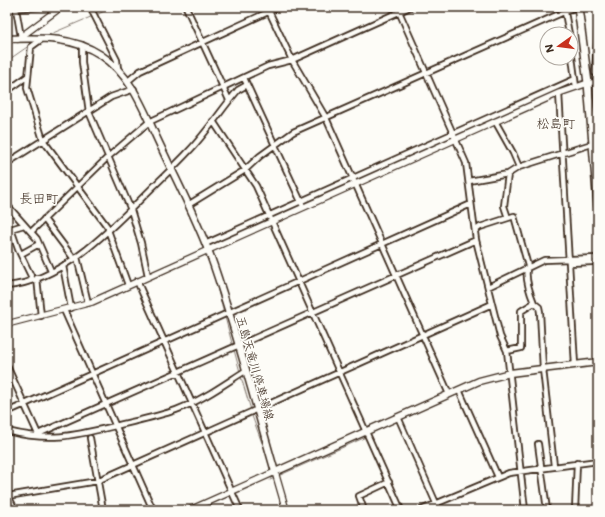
<svg xmlns="http://www.w3.org/2000/svg" width="605" height="517" font-family="Mali,'Klee One',sans-serif">
  <style>
    .lines { fill: none; stroke-linecap: round; stroke-linejoin: round }
    .stream { stroke: #887d74; stroke-width: 1 }
    .minor-tunnel { stroke: #d6d2cc; stroke-width: 4.5; stroke-dasharray: 4.5 2; stroke-linecap: butt }
    .minor-casing { stroke: #3b2a1e; stroke-width: 8 }
    .tertiary-casing { stroke: #3b2a1e; stroke-width: 8 }
    .secondary-casing { stroke: #3b2a1e; stroke-width: 9 }
    .trunk-casing { stroke: #3b2a1e; stroke-width: 10 }
    .minor { stroke: #fdfcf7; stroke-width: 4.5 }
    .tertiary { stroke: #fdfcf7; stroke-width: 5.5 }
    .secondary { stroke: #fdfcf7; stroke-width: 6 }
    .trunk { stroke: #fdfcf7; stroke-width: 7 }
    .labels { text-anchor: middle; dominant-baseline: central; stroke-width: 3.5; stroke-linejoin: round; paint-order: stroke }
    .street-label { font-size: 12px; fill: #3b2a1e; stroke: #fdfcf7 }
    .neighbourhood-label { font-size: 13px; fill: #3b2a1e; stroke: #fdfcf7 }
  </style>
  <rect width="100%" height="100%" fill="#fdfcf7"/>
  <filter id="ink" filterUnits="userSpaceOnUse"><feTurbulence type="fractalNoise" baseFrequency=".025" numOctaves="2"/><feDisplacementMap in="SourceGraphic" scale="8" xChannelSelector="R" yChannelSelector="G"/><feConvolveMatrix kernelMatrix="1 2 1 2 8 2 1 2 1" color-interpolation-filters="sRGB"/></filter>
  <g filter="url(#ink)">
    <g class="lines">
      <path class="stream" d="M87,7L92,16
        M96,15L113,7
        M46,36L93,16
        M7,61L30,45
        M591,78L597,76L598,68
        M577,82L584,80
        M564,86L574,83
        M356,179L395,162
        M341,186L353,181
        M272,217L280,213
        M211,247L210,244L269,218
        M212,251L223,285
        M217,287L224,314
        M225,317L233,347
        M234,350L240,372
        M241,377L251,410
        M251,413L262,443
        M7,434C48,444 73,438 114,429
        M369,435L404,510
        M278,476L366,437
        M270,480L275,478
        M7,504L10,510"/>
      <path class="minor-tunnel" d="M592,262H598"/>
      <defs>
        <path id="minor" d="M90,7L117,60L118,69
          M186,7L229,100
          M267,7L292,60L326,118L449,394
          M397,7L466,163L476,240L500,336L507,351L525,510
          M564,7L569,34
          M7,9L39,7
          M16,9L21,37
          M42,39L31,47L27,88L43,140L109,229
          M82,45V62L89,112L131,210L141,243L148,276
          M571,49L576,87
          M595,73L598,28
          M244,78L302,204
          M128,81L140,71L279,7
          M588,83L598,82
          M7,91L28,76
          M559,93L575,365
          M213,121L256,186L401,510
          M495,121L513,153L519,167
          M7,163L111,97L134,89
          M469,181L508,174L519,167L598,142
          M7,205L37,239L51,271
          M188,205L245,170L260,156L293,132L575,7
          M44,219L74,259
          M11,229L18,249L33,280
          M7,230L24,225
          M108,230L128,285
          M475,231L480,227L508,218
          M31,232L108,157L149,122L268,66L292,60L410,7
          M205,244L575,79
          M21,254L39,244
          M77,257L88,303
          M569,263L592,262
          M63,266L71,308
          M37,278L41,316
          M137,281L240,510
          M7,286C64,281 114,226 152,188C164,176 177,164 189,151C207,132 221,110 238,90L247,85
          M488,287L544,260L598,258
          M534,303L539,307L540,312L543,369L554,466
          M64,310L153,510
          M507,351L521,348V311L534,303C530,293 524,275 528,266L514,216L508,218L504,206L508,174
          M7,366L38,434L476,240
          M459,390L498,477
          M7,412L471,204
          M398,417L439,510
          M7,431C50,442 73,436 115,426C135,421 156,417 176,410C201,401 223,385 245,371
          M90,438L103,510
          M538,444L547,510
          M7,493L15,510
          M8,496L97,481L492,304
          M364,510L359,496L389,482
          M421,510L509,473L598,461
          M575,510L577,463"/>
        <path id="tertiary" d="M18,39L61,7
          M7,324L92,302L559,93L588,83
          M190,510L275,472L286,510"/>
        <path id="secondary" d="M7,39C40,38 72,36 101,55C133,76 145,114 161,147C179,186 200,225 214,266C237,333 255,403 275,472L479,381L510,373L598,362"/>
        <path id="trunk" d="M578,7L588,83L598,205"/>
      </defs>
      <use href="#minor" class="minor-casing"/>
      <use href="#tertiary" class="tertiary-casing"/>
      <use href="#secondary" class="secondary-casing"/>
      <use href="#trunk" class="trunk-casing"/>
      <use href="#minor" class="minor"/>
      <use href="#tertiary" class="tertiary"/>
      <use href="#secondary" class="secondary"/>
      <use href="#trunk" class="trunk"/>
    </g>
  </g>
  <g class="labels">
    <g class="street-label">
      <text transform="translate(256 368) rotate(74)">五島天竜川停車場線</text>
    </g>
    <g class="neighbourhood-label">
      <text x="556" y="122">松島町</text>
      <text x="39" y="197">長田町</text>
    </g>
  </g>
  <rect width="605" height="517" fill="none" stroke="#fdfcf7" stroke-width="24"/>
  <rect x="12" y="12" width="581" height="493" fill="none" stroke="#3b2a1e" stroke-width="1.5" filter="url(#ink)"/>
  <g transform="translate(559 46) rotate(256)"><circle r="19" fill="#fdfcf7" stroke="#afa8a0"/>
  <path d="M0-3L7 15L0 10L-7 15Z" fill="#c8321e"/>
  <text y="-6" font-size="11" font-weight="bold" text-anchor="middle" fill="#3b2a1e">N</text>
  </g>
</svg>
